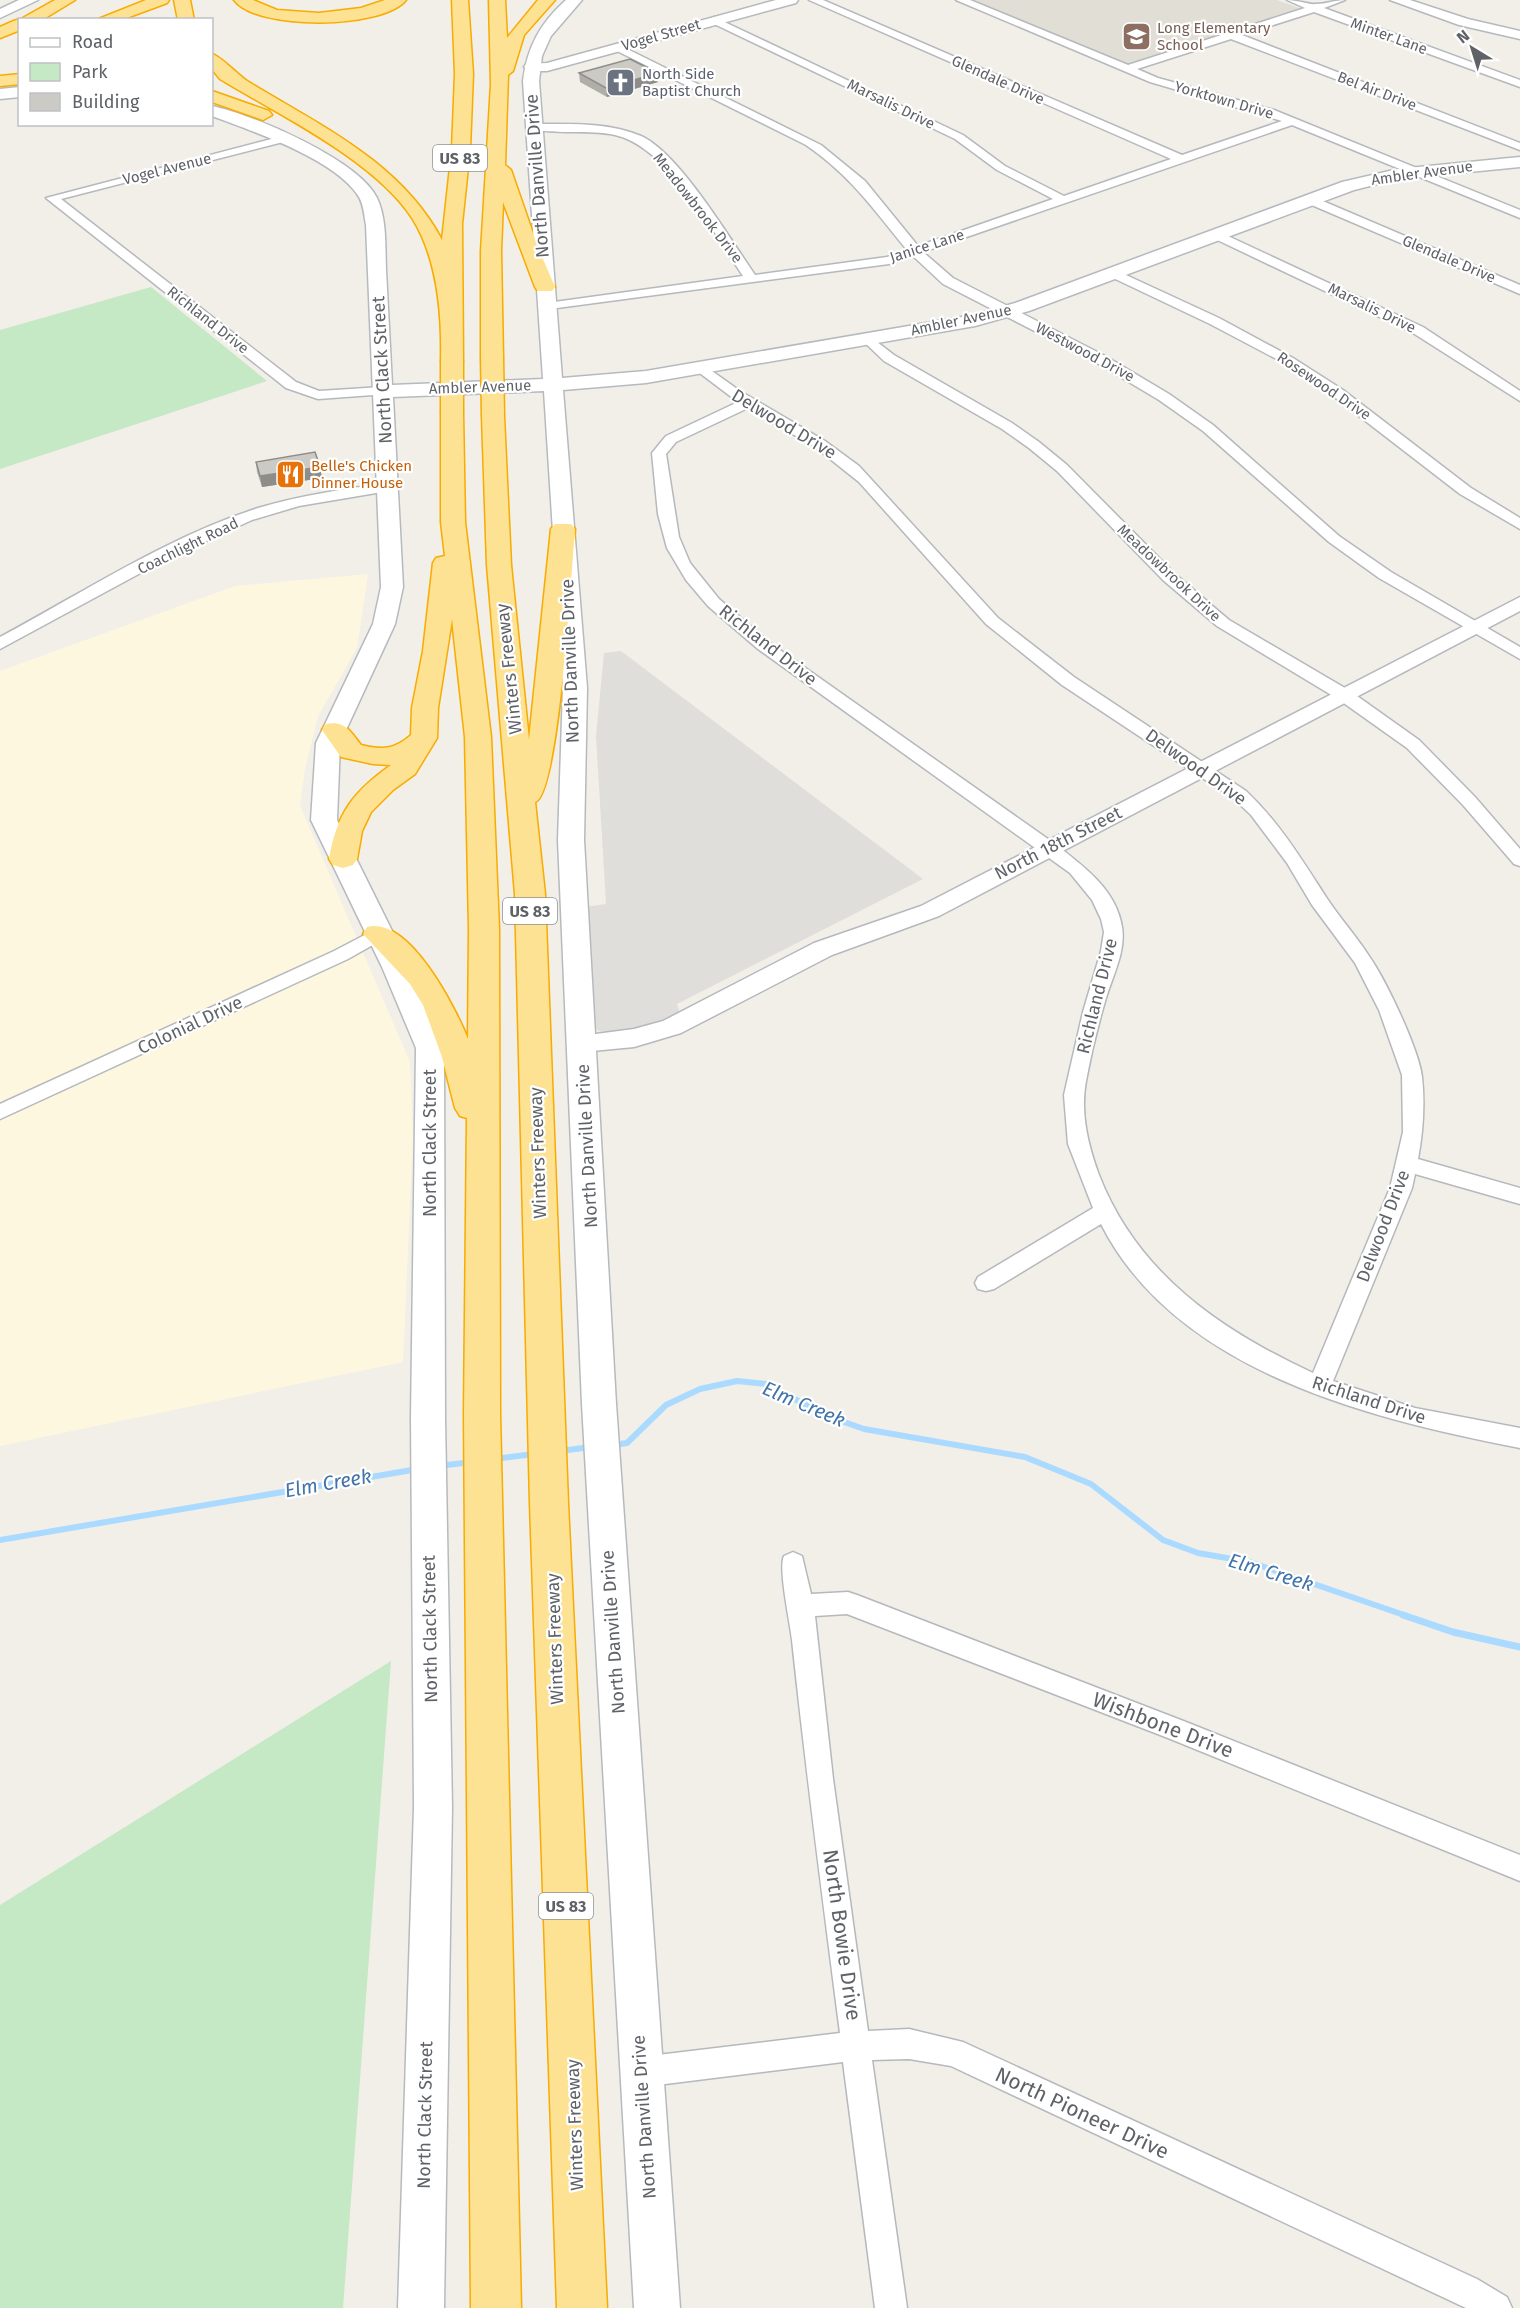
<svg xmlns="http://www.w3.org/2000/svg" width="1520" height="2308" font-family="'Fira Sans',sans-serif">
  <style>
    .commercial { fill: #fef7e0 }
    .industrial { fill: #e0deda }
    .education { fill: #e1ded6 }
    .green { fill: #c5e8c5 }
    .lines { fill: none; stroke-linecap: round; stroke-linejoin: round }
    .stream-far1 { stroke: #aadaff; stroke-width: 6 }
    .stream { stroke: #aadaff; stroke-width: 7 }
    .minor-casing { stroke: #b5b8bc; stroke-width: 3 }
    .tertiary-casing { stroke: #b5b8bc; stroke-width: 3 }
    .secondary-casing { stroke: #b6babf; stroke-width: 3 }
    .motorway-casing { stroke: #f9ab00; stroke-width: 3 }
    .minor { fill: #fff; fill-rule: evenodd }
    .tertiary { fill: #fff; fill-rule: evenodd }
    .secondary { fill: #fff; fill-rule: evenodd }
    .motorway { fill: #fde293; fill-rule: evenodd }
    .motorway-bridge-casing { stroke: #f9ab00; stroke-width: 25; stroke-linecap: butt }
    .motorway-bridge { stroke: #fde293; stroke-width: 22 }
    .wall { fill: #afaea9 }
    .shaded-wall { fill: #8f8d8a }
    .building { fill: #cccac5; stroke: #8f8d8a; stroke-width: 1.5 }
    .labels { text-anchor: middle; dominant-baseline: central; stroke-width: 4.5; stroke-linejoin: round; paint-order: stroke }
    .far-education-label { font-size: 15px; fill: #785e54; stroke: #fff; text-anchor: start }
    .far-street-label { font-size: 15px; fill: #5f6368; stroke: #fff }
    .far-worship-label { font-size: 15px; fill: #5b616d; stroke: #fff; text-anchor: start }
    .far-food-label { font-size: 15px; fill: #c56008; stroke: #fff; text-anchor: start }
    .shield { fill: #fff; stroke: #8f9295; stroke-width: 1.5 }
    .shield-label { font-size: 16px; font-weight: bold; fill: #5f6368 }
    .street-label { font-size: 18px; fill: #5f6368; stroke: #fff }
    .water-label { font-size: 20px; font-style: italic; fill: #4174aa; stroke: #fff }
    .near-street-label { font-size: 21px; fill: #5f6368; stroke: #fff }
  </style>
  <rect width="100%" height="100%" fill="#f1efe8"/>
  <path class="commercial" d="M368,574L357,648L318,716L305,769L300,806L410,1062L413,1135L403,1362L0,1446V671L235,586Z"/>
  <path class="industrial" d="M621,651L923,879L677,1004L680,1014L630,1030L604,1032L599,1031L591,1023L585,907L606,904L596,736L604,653Z"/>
  <path class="education" d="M968,0H1277L1302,9L1127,66Z"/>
  <path class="green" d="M151,287L267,381L0,469V330Z
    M391,1661L343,2308H0V1905Z"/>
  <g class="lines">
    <path class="stream-far1" d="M614,1445L627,1443L666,1405L700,1389L737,1381L766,1384L827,1416L864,1429L1025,1457L1091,1484L1163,1540L1198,1553L1250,1562L1407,1616
      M561,1451L590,1447
      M495,1459L534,1454
      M439,1466L471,1462
      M0,1540L418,1469"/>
    <path class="stream" d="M1403,1615L1453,1632L1520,1647"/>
    <defs>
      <path id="minor" d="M809,0H823L1182,155L1282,121L1150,82L956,0H970L1128,65L1305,8L1287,0C1297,0 1310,5 1316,4C1326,4 1335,0 1345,0L1324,8L1520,80V87L1314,12L1242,35L1520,143V150L1231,39L1137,69L1158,78L1274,110L1520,210V218L1292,125L923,252L953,278L1107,357L1169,394L1213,425L1339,536L1391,572L1520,647V659L1379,578L1329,542L1203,431L1159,400L1097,363L943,284L913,256L889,264L542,310V304L547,303L743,276C714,233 668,147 615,135C588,129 559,135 532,129V125L536,124C571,124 608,122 641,136C679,153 730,239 755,275L887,257L907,250C874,210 850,175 806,145L613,49L612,47L617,44L821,145L865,181L918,246L1053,199L997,170L955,139L710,22L709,20L714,17L963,135L1005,166L1064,196L1171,159Z
        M283,136L287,137V141L61,199L296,382L319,391L382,387L387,388V394L318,399L286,388L46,198Z
        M1311,196L1520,285V294L1307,203L1305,200Z
        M1215,230L1423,327L1520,391V401L1413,333L1211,237L1209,234Z
        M1113,269L1219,318L1293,358L1343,390L1471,488L1520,518V529L1460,494L1333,396L1284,363L1210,324L1109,276L1107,273Z
        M868,335L894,355L1012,423L1039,442L1067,465L1175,574L1229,620L1350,691L1419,740L1475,797L1520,849V866L1514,864L1463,805L1407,748L1338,699L1217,626L1163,580L1057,471L1029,448L1002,429L884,361L861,339Z
        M702,364L740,391L825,441L859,466L998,618L1074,677L1246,791C1279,822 1302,860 1326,897C1339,917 1356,936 1369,956C1386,980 1419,1050 1422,1077C1425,1105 1423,1132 1418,1159L1520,1188V1204L1415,1174L1412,1188L1333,1381L1415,1408L1520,1428V1448C1371,1419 1176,1372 1101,1224L994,1289L986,1291L978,1289L975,1283L978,1277L1093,1208L1068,1144L1064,1095L1083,1012L1101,951L1104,932L1101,919L1092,900L1070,873L758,649L708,606L686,580L667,548L658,514L652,453L666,436L738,402L697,371L695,368ZM748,408L815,447L859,482L986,624L1062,685L1234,799L1251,815L1287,863L1312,905L1355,963L1379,1010L1402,1075L1403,1132L1390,1188L1313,1373C1220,1330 1137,1273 1099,1175C1088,1145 1080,1113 1086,1081C1091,1054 1098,1025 1106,998C1113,975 1126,951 1122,927C1116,889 1083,866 1055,844L770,643L719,599L690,563L679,537L666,454L676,442Z
        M389,483L396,487L394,490L299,506L252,520L159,563L0,649V637C84,592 167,537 258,508C301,495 345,489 389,483Z
        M378,928L385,930L387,934L385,938L348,959L0,1119V1104L334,951Z
        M793,1552L802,1556L811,1594L848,1592L857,1595L1186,1722L1520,1855V1881L1168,1738L847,1614L815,1616L833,1779L868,2031L909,2029L963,2042L1477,2279L1507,2297L1512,2308H1466L951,2066L909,2059L872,2060L907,2308H875L843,2062L641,2087L631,2082L626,2072L631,2062L641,2057L840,2033C823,1902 806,1772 792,1640C790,1622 778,1568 784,1556Z"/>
      <path id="tertiary" d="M776,0H798L796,3L547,71H531L524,67L526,64L547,63Z
        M1390,0H1410L1468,19L1520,31V39L1459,25Z
        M1520,597V611L939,916L832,955L681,1033L634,1047L582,1052L573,1049L569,1043L573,1037L634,1029L663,1021L814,943L921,906Z"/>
      <path id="secondary" d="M19,0H38L0,18V9Z
        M566,0H582L551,36L542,56L539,81L562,378L646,371L973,315L1015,303L1342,182L1398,169L1520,157V167L1398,179L1354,190L1029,311L975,326L646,383L563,390L587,688L584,840L616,1404L680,2308H634L582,1404L558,840L563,688L544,391L393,397L403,587L395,624L340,743L337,820L410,967L444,1048L445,1418L452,1807L444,2308H398L414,1807L411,1418L416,1048L382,967L311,820L316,743L373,624L381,587L366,225C364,215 364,203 357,194C332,158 252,131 212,116V106C252,114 359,160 377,198C387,219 385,247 386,270C388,308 390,347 392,385L543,379L523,81C527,47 541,22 566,0Z
        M20,87V97L0,99V89Z"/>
      <path id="motorway" d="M55,0H75L42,20H20V30L0,38V27C7,24 14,20 21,19Z
        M146,0H169L167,3L121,20H96Z
        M174,0H190L194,20H178Z
        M234,0H253L277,10L319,13L361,8L385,0H406C383,29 257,31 234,0Z
        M452,0H468L473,74L470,149L462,224L463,360L460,365H444L441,360C442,314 438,259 412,218C374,160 279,115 220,79L212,69V54C220,56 237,74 247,81C319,125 401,162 442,240L452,149L455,74Z
        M489,0H505L507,38L538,0H555L524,35L513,71L508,75L505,165L511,170L537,245L555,287L552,291H538L535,287L503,202L501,251L503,357L500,362H484L481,357V251L491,84Z
        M20,74V84L0,86V76Z
        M212,91L269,111L272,115L263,120L212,102Z
        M452,406L460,408L463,413L465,522L491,737L499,929L500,1413L521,2308H471L464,1413L467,1118L460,1116L455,1108L442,1057L423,1005L410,984L363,934L367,927C409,916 455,1007 468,1039L469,929L465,737L452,619L438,708L437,738L415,774L393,790L371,812L362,831L357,859L353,865L343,868L333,865L329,859C337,813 353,792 391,765L373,764L341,757L322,730L326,724C345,720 350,731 361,745C382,750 394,750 411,735L412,708L423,651L433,563L436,558L445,556L441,522V413L444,408Z
        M493,409L501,411L504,416L511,565L529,740L551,529L555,524H571L575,529C572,563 559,796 535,802L545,894L568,1503L607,2308H557L530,1503L515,894L487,565L482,416L485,411Z"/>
    </defs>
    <use href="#minor" class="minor-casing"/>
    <use href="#tertiary" class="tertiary-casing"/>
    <use href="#secondary" class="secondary-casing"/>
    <use href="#motorway" class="motorway-casing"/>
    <use href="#minor" class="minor"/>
    <use href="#tertiary" class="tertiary"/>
    <use href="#secondary" class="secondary"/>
    <use href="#motorway" class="motorway"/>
    <defs>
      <path id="motorway-bridge" d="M492,357L493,416
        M452,360V413"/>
    </defs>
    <use href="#motorway-bridge" class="motorway-bridge-casing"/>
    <use href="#motorway-bridge" class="motorway-bridge"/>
  </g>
  <path class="wall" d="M579,73H658V82L607,97L580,82Z
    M256,462L320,467L322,478L262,487L257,472Z"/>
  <path class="shaded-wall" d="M658,73V82L607,97L606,88Z
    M320,467L322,478L262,487L260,476Z"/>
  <path class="building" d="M630,59L658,73L606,88L579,73Z
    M315,452L320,467L260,476L256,462Z"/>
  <defs>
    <symbol id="school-square" viewBox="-11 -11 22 22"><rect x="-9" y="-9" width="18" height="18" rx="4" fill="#8d6e63" stroke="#fff"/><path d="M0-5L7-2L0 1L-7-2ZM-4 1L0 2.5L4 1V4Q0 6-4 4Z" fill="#fff"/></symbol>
    <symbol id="church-square" viewBox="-11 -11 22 22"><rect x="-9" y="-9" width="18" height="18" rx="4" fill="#6b7280" stroke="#fff"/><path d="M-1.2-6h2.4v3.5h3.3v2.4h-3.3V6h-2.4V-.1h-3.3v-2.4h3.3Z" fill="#fff"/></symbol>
    <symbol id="restaurant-square" viewBox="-11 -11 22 22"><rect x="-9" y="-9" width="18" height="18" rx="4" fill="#e8710a" stroke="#fff"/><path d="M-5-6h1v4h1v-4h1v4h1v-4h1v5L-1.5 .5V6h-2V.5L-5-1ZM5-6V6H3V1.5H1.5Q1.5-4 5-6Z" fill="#fff"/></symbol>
  </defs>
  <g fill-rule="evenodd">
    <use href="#school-square" x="1120" y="20" width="33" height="33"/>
    <use href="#church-square" x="604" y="66" width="33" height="33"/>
    <use href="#restaurant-square" x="274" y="458" width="33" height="33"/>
  </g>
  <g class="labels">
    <g class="far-education-label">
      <text x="1157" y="28">Long Elementary<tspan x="1157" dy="17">School</tspan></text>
    </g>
    <g class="far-street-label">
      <text transform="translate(661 35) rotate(-16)">Vogel Street</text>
      <text transform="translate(1389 36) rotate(20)">Minter Lane</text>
      <text transform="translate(998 80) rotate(24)">Glendale Drive</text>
      <text transform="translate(1377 91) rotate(21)">Bel Air Drive</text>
      <text transform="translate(1224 100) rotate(16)">Yorktown Drive</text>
      <text transform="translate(891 104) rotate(26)">Marsalis Drive</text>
      <text transform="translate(167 169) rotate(-14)">Vogel Avenue</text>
      <text transform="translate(1422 173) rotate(-8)">Ambler Avenue</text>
      <text transform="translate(698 208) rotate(52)">Meadowbrook Drive</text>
      <text transform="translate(927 246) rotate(-18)">Janice Lane</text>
      <text transform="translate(1449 259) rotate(23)">Glendale Drive</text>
      <text transform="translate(1372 308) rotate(26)">Marsalis Drive</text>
      <text transform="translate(208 320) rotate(38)">Richland Drive</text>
      <text transform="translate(961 320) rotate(-12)">Ambler Avenue</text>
      <text transform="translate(1085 352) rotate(28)">Westwood Drive</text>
      <text transform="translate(1324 386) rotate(34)">Rosewood Drive</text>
      <text transform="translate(480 387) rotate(-2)">Ambler Avenue</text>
      <text transform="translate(188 546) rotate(-26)">Coachlight Road</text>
      <text transform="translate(1169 573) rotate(43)">Meadowbrook Drive</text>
    </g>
    <g class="far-worship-label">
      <text x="642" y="74">North Side<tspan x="642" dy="17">Baptist Church</tspan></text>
    </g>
    <g class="far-food-label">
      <text x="311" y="466">Belle's Chicken<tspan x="311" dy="17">Dinner House</tspan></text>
    </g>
    <g class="shield">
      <rect x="433" y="145" width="54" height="26" rx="4.5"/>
      <rect x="503" y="898" width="54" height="26" rx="4.5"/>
      <rect x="539" y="1893" width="54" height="26" rx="4.5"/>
    </g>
    <g class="shield-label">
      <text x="460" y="158">US 83</text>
      <text x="530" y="911">US 83</text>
      <text x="566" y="1906">US 83</text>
    </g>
    <g class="street-label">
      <text transform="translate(537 176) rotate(-94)">North Danville Drive</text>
      <text transform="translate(382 370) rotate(-93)">North Clack Street</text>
      <text transform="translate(784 424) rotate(31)">Delwood Drive</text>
      <text transform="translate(768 645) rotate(38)">Richland Drive</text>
      <text transform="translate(570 661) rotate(-92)">North Danville Drive</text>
      <text transform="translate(509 669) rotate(-96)">Winters Freeway</text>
      <text transform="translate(1196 767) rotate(35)">Delwood Drive</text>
      <text transform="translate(1058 843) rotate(-27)">North 18th Street</text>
      <text transform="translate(1097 996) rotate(-76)">Richland Drive</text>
      <text transform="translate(190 1025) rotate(-25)">Colonial Drive</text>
      <text transform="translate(430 1143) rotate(-90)">North Clack Street</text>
      <text transform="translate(587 1146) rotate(-93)">North Danville Drive</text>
      <text transform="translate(538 1153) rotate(-92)">Winters Freeway</text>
      <text transform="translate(1383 1226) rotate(-69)">Delwood Drive</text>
      <text transform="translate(1369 1400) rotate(18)">Richland Drive</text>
      <text transform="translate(430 1629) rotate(-91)">North Clack Street</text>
      <text transform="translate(613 1632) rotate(-94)">North Danville Drive</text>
      <text transform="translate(555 1639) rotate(-92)">Winters Freeway</text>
      <text transform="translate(425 2115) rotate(-89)">North Clack Street</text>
      <text transform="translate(644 2117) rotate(-94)">North Danville Drive</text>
      <text transform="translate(575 2125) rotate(-92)">Winters Freeway</text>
    </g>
    <g class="water-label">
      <text transform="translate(804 1404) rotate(23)">Elm Creek</text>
      <text transform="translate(328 1483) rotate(-10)">Elm Creek</text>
      <text transform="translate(1271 1572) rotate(17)">Elm Creek</text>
    </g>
    <g class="near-street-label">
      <text transform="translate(1163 1725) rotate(21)">Wishbone Drive</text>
      <text transform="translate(842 1935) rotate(82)">North Bowie Drive</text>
      <text transform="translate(1082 2113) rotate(25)">North Pioneer Drive</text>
    </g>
  </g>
  <rect x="18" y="18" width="195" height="108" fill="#ffffff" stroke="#bfc1c3" stroke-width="1.5"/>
  <rect x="30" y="38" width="30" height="9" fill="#ffffff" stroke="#bfc1c3" stroke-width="1.5"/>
  <text x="72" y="48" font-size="18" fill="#5f6368">Road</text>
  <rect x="30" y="63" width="30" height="18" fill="#c5e8c5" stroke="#bfc1c3" stroke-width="1.5"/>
  <text x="72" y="78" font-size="18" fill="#5f6368">Park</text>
  <rect x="30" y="93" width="30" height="18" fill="#cccac5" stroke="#bfc1c3" stroke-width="1.5"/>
  <text x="72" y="108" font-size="18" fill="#5f6368">Building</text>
  <g transform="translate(1472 48) rotate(322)" stroke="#ffffff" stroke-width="4.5" paint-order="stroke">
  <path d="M0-4.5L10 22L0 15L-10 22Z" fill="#5f6368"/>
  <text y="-9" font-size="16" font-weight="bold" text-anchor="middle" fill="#5f6368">N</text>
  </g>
</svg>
